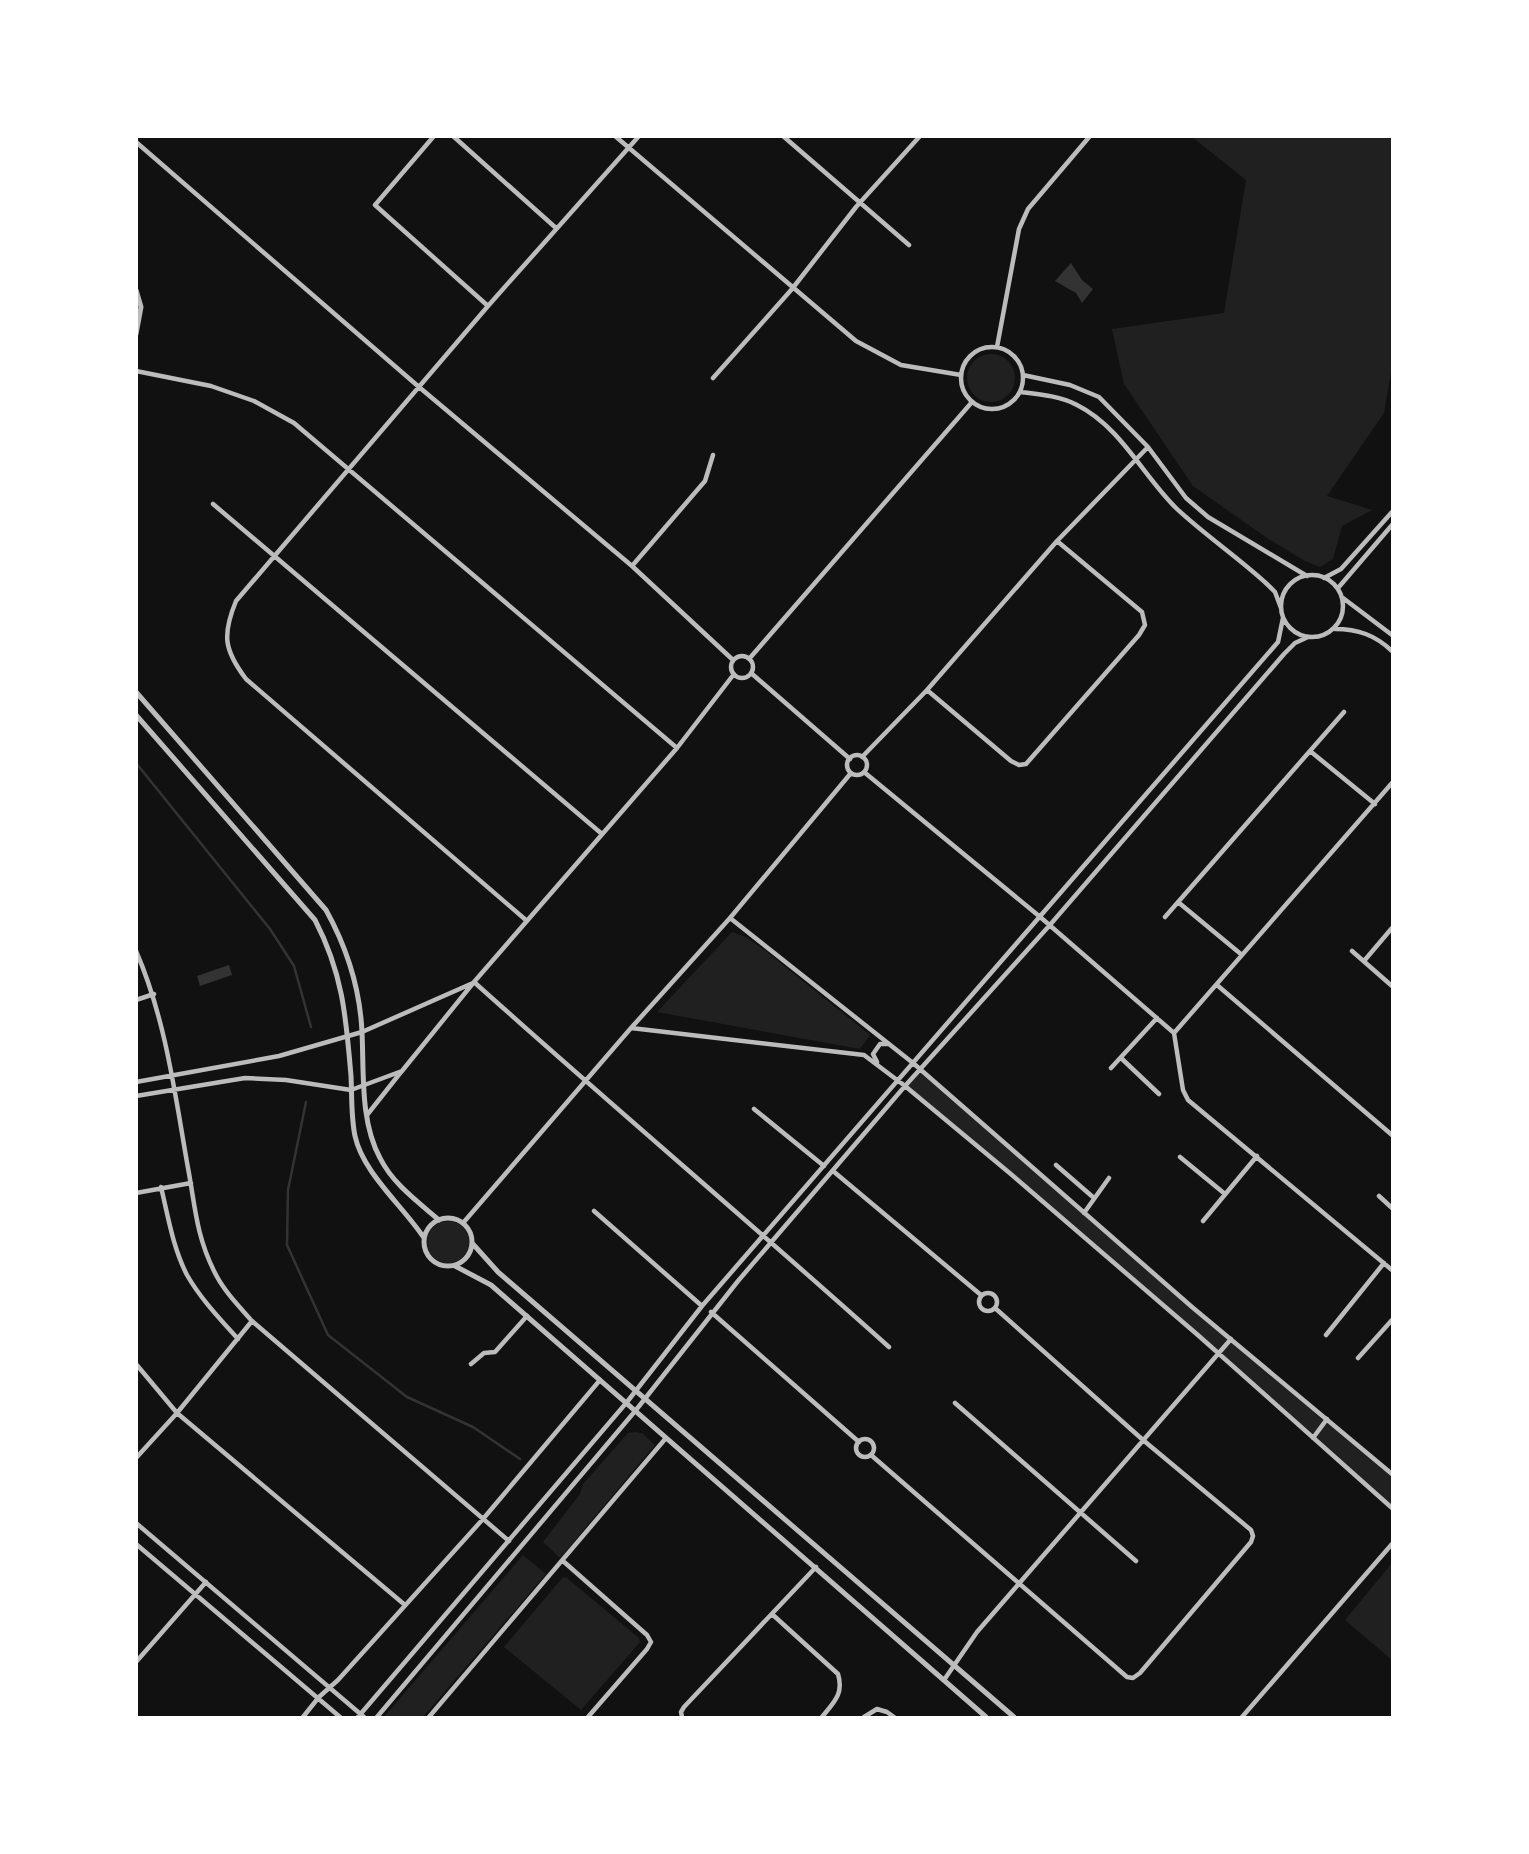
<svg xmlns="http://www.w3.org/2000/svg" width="1529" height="1854" font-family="Bitter,serif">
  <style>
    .green { fill: #202020 }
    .water { fill: #333 }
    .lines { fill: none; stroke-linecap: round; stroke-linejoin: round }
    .stream { stroke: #333; stroke-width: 2.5 }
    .minor { stroke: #bcbcbc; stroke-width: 4.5 }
    .tertiary { stroke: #bcbcbc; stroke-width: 5 }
  </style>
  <rect width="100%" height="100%" fill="#111"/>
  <path class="green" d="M1192,137H1392V366L1384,413L1327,496L1372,510L1342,526L1333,559L1320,567L1305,561L1267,538L1193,486L1124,384L1112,329L1224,313L1246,180Z
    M967 378a24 24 0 1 1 48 0a24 24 0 1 1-48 0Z
    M732,932L746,937L767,952L870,1035L860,1049L657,1012Z
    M921,1070L1192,1307L1392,1475V1507L906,1086Z
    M427 1242a21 21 0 1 1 42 0a21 21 0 1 1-42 0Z
    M635,1432L642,1433L655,1445L560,1558L543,1542L580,1494L583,1484L628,1433Z
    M523,1555L546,1574L423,1717H384Z
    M1392,1563V1660L1345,1620Z
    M563,1577L567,1578L639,1638L640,1642L581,1710L504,1647Z"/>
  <path class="water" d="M1071,263L1082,280L1093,289L1082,303L1076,293L1055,281Z
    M229,965L232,975L200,986L197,976Z"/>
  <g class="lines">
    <path class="stream" d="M136,763L270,929L294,966L311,1027
      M306,1102L288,1190L287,1245L328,1335L407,1397L473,1427L520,1459"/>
    <path class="minor" d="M434,136L375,205L488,306
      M453,136L556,228
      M615,136L856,341L901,365L961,375
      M783,136L909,245
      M136,142L419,387L632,566L733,660
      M997,347L1019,229L1028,209L1090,136
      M961 378a31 31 0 1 1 62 0a31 31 0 1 1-62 0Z
      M136,371L211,386L254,401L294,423L677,748
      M1023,375L1070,385L1099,397L1148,447L1186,498L1208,517L1307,576
      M713,378L792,289L856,207L920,136
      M1020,392C1037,394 1061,396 1077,405C1121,427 1143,476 1177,509C1206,536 1239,558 1268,585L1275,592L1281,608
      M213,504L602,834
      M632,566L705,481L713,455
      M1281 606a31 31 0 1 1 62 0a31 31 0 1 1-62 0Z
      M1324,578L1341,569L1392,512
      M1338,588L1392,525
      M1343,598L1392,635
      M1335,629C1358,629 1375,635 1392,651
      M731 667a11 11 0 1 1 22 0a11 11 0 1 1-22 0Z
      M749,659L972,402
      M751,673L850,759
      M927,690L1011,761L1019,765L1026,764L1139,635L1145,625L1142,612L1057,541
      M1310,751L1375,804
      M847 765a10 10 0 1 1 20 0a10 10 0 1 1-20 0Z
      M862,757L927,690L1057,541L1148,447
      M864,772L1039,916L1174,1033
      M1178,902L1242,955
      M1165,917L1344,712
      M730,918L913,1063L1192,1307L1392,1474
      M527,921L246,679C224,650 222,635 236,601L488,306L639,136
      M136,951C166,1020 175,1095 188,1168C195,1205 196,1235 214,1271C223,1290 238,1305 252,1321L509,1541
      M1352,951L1392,986
      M1364,961L1392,928
      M474,982C611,1105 752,1224 889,1347
      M1217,985L1392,1135
      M136,1000L154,994
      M631,1028L864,1055L905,1086L1012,1175L1199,1336L1392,1508
      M1174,1033L1183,1090L1188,1100L1392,1270
      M1174,1033L1392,783
      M1121,1058L1159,1094
      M877,1062L873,1054L880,1044H888
      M1111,1068L1157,1018
      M136,1082L279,1056L362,1032L473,983
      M136,1096L245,1078L286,1080L351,1090L402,1071L474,982L677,748L734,674
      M754,1109L824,1166
      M367,1115L401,1072
      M1180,1157L1225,1194
      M1056,1165L1094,1198
      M833,1171L981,1295
      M161,1187C168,1216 173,1248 187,1275C200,1298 220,1319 238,1339
      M136,1193L191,1183
      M1379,1196L1392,1208
      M594,1211L702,1306
      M1084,1213L1109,1178
      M1203,1221L1257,1156
      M463,1223L631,1028L730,918L851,773
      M979 1302a9 9 0 1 1 18 0a9 9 0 1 1-18 0Z
      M711,1312L859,1442
      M1326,1335L1384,1263
      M1358,1358L1392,1320
      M136,1364L177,1413L405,1605
      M471,1364L484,1353L495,1352L527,1316
      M955,1403L1136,1561
      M1313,1438L1327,1419
      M856 1448a9 9 0 1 1 18 0a9 9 0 1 1-18 0Z
      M871,1455L1127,1677L1133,1678L1140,1673L1251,1542L1253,1536L1251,1530L1143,1440L995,1308
      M136,1458L177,1413L252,1321
      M136,1523L364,1717
      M136,1544L340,1717
      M563,1561L647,1635L651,1642L647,1649L588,1717
      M773,1615L838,1674C844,1694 834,1702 822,1717
      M136,1662L206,1582
      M944,1680L977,1632L1231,1339
      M303,1717L319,1697L338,1680L483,1519L600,1380
      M358,1717L627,1402L702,1306L1278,642L1283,618
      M377,1717L636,1410L738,1281L905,1086L1049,926L1284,654L1295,643L1308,637
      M429,1717L666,1438
      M682,1717L681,1712L684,1707L816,1567
      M864,1717L877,1709L887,1712L894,1717
      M1242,1717L1392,1544"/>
    <path class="tertiary" d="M136,290L141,307L136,334
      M136,692L326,910C347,948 360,989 362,1032C364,1073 360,1121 380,1158C393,1184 417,1201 439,1220
      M136,715L315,920C343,974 346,1017 351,1076C352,1096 351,1117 355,1136C363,1173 403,1206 424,1238
      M424 1242a24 24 0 1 1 48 0a24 24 0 1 1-48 0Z
      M472,1243L498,1272L1014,1717
      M455,1266L491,1285L986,1717"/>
  </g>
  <rect width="1529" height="1854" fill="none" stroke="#ffffff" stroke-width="276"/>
</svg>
